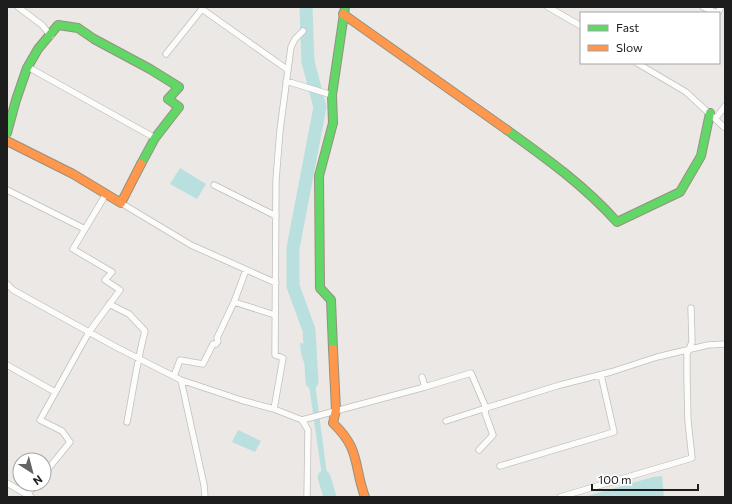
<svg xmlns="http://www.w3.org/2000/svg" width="732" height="504" font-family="Commissioner,sans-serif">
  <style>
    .water { fill: #b9e0de }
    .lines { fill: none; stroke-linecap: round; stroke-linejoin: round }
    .river { stroke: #b9e0de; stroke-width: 13 }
    .street-casing { stroke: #c1bfbe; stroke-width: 7 }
    .fast-casing { stroke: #95917e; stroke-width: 10 }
    .slow-casing { stroke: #95917e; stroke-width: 10 }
    .street { stroke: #fcfcfb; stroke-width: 5.5 }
    .fast { stroke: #63d668; stroke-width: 8 }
    .slow { stroke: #ff974d; stroke-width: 8 }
  </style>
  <rect width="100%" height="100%" fill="#ebe8e6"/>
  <path class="water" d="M180,168L206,184L197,199L170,184Z
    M300,343L305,344V353L313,368L330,497H325L307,371L301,354Z
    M238,430L261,441L255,452L232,442Z
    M662,476L664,497H584L653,477Z"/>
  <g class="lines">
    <path class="river" d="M306,7L308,62L320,107L293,248V286L309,330L312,382
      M324,477L330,497"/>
    <defs>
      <path id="street" d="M18,7L42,25L51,36
        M548,7L581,26
        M703,7L717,13
        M718,13L721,7
        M166,54L202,9L288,70
        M637,63L686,92L725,128
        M28,67L155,138
        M286,81L332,95
        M716,118L725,106
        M214,185L276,216
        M7,190L85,229
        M121,203L191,245L276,283
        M246,270L234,302L275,315
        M7,284L13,290L116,347L181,380L241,400L274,409L302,420L308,430L307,497
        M109,304L129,314L145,331C137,361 133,392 127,422
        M7,365L55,392
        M174,376L180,360L203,364L213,344H216L218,341L217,338L234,302
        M181,380L204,485L205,497
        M425,387L471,373L486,408L560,385L611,372L657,357L708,345L725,344
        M274,409L283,358L275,355L276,180L280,130L291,47L295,39L303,31
        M302,420L425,387L422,377
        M446,421L486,408L485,413L493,435L479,450
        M500,466L614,432L601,375
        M44,474L70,442L62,431L40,420L89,332L120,290L105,280L112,272L73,249L106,194
        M7,483L31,497
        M27,495L36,484
        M560,497L692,458L688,421L687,379V354L692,342L691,308"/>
      <path id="fast" d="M507,130C546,158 585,186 617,222L680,192L701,156L710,113
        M7,133L16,100L27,68L38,49L58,25L78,28L94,39L150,69L179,87L168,99L179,107L155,138L141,164
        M333,349L331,300L320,288L319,176L333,123L332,95L345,7"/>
      <path id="slow" d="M343,14L507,130
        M7,141L73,174L121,203L141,164
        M333,349L336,410L333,423C361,450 353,464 365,497"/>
    </defs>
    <use href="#street" class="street-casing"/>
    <use href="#fast" class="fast-casing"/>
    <use href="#slow" class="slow-casing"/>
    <use href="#street" class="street"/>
    <use href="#fast" class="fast"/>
    <use href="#slow" class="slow"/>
  </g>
  <rect width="732" height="504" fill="none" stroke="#1d1d1d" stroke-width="16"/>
  <rect x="580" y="12" width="140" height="52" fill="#ffffff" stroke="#a5a5a5"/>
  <rect x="588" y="25" width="20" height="6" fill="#63d668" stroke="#a5a5a5"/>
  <text x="616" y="32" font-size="12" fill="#1d1d1d">Fast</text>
  <rect x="588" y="45" width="20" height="6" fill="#ff974d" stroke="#a5a5a5"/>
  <text x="616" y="52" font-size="12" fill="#1d1d1d">Slow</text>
  <g transform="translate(32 472) rotate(144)"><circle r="19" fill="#ffffff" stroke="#a5a5a5"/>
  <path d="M0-3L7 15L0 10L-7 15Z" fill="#656463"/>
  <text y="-6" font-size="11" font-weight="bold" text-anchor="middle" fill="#1d1d1d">N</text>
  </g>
  <path d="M592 484v6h106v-6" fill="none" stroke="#1d1d1d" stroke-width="2"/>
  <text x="598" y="484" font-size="12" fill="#1d1d1d" stroke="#ffffff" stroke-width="3" paint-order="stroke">100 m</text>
</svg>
